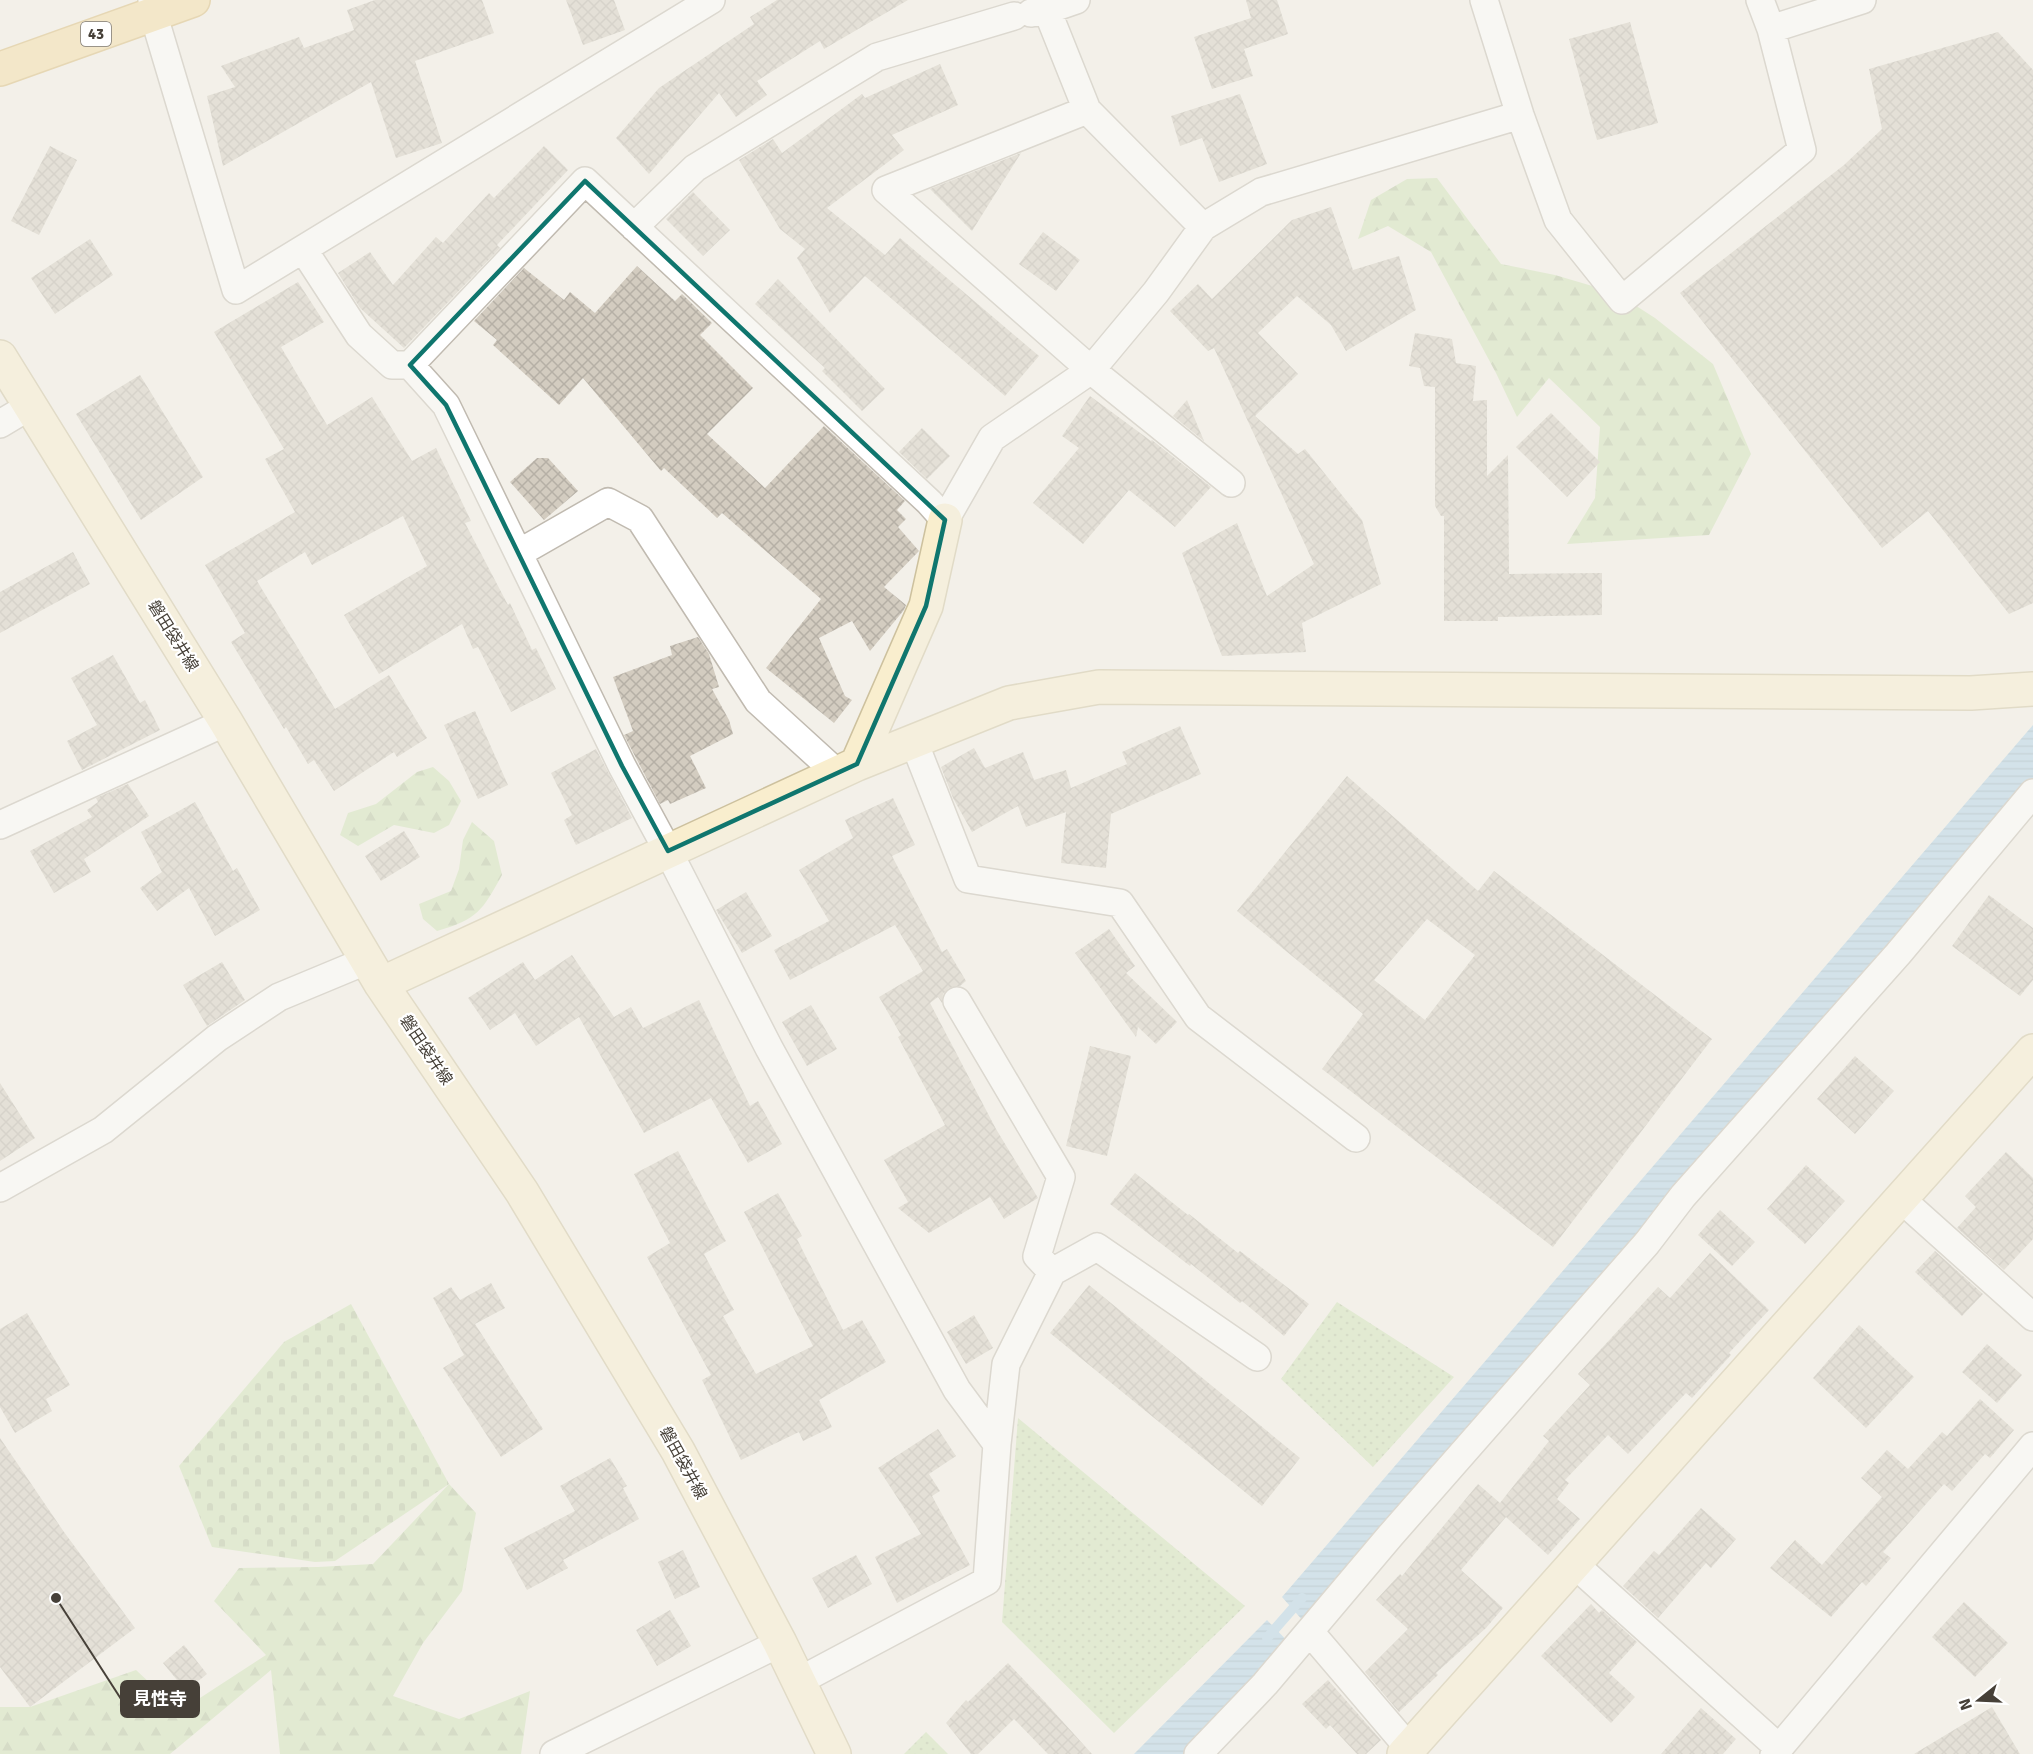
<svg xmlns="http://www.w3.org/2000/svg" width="2033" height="1754" font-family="Signika,'Noto Sans JP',sans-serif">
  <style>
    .grass { fill: url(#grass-dots) }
    .forest { fill: url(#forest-firs) }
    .cemetery { fill: url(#cemetery-stones) }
    .water { fill: url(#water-rules) }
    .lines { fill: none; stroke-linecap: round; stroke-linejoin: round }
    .stream { stroke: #add1e9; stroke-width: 10 }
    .building { fill: url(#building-cross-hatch); fill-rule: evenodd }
    .street-casing { stroke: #c0bab0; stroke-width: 30 }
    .secondary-casing { stroke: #cdc19e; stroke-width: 36 }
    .primary-casing { stroke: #d7b874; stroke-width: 36 }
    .street { stroke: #fff; stroke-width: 27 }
    .secondary { stroke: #f9eece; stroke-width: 33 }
    .primary { stroke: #f3dba2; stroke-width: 33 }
    .marked { fill: none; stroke: #0f766e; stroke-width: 4.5; stroke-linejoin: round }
    .labels { text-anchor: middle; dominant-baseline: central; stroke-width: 4.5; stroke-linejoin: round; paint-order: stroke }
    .shield { fill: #fff; stroke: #7e7974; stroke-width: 1.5 }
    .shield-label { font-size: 15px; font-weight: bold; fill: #464038 }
    .street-label { font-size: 16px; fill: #464038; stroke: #fff }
    .leader { fill: none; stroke: #464038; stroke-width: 2 }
    .callout-dot { fill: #464038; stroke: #fff; stroke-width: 2 }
    .callout { fill: #464038; stroke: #464038; stroke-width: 2 }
    .callout-label { font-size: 18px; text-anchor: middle; font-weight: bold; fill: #fff }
  </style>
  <defs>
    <pattern id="grass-dots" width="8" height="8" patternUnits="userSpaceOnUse" patternTransform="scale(1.5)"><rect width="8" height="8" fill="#cfe2b7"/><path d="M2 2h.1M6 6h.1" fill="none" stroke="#b3c39e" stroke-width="1.8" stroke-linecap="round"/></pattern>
    <pattern id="forest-firs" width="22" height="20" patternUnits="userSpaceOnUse" patternTransform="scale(1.5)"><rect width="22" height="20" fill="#cfe2b7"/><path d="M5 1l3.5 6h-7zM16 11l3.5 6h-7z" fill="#b3c39e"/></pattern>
    <pattern id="cemetery-stones" width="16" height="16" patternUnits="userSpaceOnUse" patternTransform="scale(1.5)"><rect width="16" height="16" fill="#cfe2b7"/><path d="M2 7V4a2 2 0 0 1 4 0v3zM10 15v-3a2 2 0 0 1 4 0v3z" fill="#b3c39e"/></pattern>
    <pattern id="water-rules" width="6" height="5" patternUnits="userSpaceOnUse" patternTransform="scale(1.5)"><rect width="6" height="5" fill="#add1e9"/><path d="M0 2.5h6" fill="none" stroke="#96b4c9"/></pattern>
    <pattern id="building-cross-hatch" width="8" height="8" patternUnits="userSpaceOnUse" patternTransform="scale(1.5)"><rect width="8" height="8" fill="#d3ccc0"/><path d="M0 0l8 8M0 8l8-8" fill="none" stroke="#b6b0a6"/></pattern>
  </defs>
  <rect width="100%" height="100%" fill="#f3f0e9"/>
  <path class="grass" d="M1337,1302L1454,1377L1373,1467L1281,1379Z
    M1018,1418L1245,1606L1114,1733L1002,1622Z
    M926,1732L948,1754H904Z"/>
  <path class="forest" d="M1437,178L1501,264L1555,275L1616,293L1655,318L1713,364L1751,454L1709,535L1567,544L1595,498L1600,427L1549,378L1517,417L1496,373L1431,252L1388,226L1358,239L1371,200L1407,179Z
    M433,767L449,781L461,801L449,825L434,833L394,825L358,846L340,835L348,813L376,804L417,772Z
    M472,822L494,841L502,875C482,911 478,919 437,931L423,919L419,904L451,891L459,869L463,840Z
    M449,1484L476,1513L462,1591L423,1643L393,1696L459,1719L530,1691L521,1754H280L271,1670L170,1754H0V1707H30L136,1670L180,1711L266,1655L214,1601L239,1568L318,1567L373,1564Z"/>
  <path class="cemetery" d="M351,1304L449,1484L335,1561L315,1562L212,1547L179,1466L284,1342Z"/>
  <path class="water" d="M2033,725V789L1304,1622L1282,1597Z
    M1267,1620L1295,1649L1187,1754H1134Z"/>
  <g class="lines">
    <path class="stream" d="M1267,1638L1302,1598"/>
  </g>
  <path class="building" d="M375,0H482L494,33L415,61L442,143L396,158L371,82L223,166L207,96L235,87L221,66L299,37L304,48L354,30L347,10Z
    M566,0H614L625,30L583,45Z
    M777,0H908L824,49L820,41L757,81L767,95L736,117L719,93L649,174L616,138L659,88L754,24L750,17Z
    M1246,0H1277L1288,34L1244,49L1253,76L1212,89L1194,37L1251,18Z
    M1630,22L1658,123L1597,140L1569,39Z
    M1998,32L2033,70V603L2009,614L1928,511L1882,548L1680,293L1844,165L1882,129L1869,69Z
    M940,64L958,105L892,135L904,150L827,208L885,255L900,238L1039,356L1005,396L865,276L830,313L797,258L805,249L780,229L739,160L773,139L782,153L862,94L865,98Z
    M1240,94L1267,164L1219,182L1202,138L1180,146L1171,116Z
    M50,146L77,160L39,235L11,221Z
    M544,146L568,170L497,245L500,248L404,348L360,308L338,273L370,252L393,285L436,237L443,243L489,193L494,198Z
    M1021,153L972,231L930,189Z
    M693,192L730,230L703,256L666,219Z
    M1331,207L1353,270L1399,256L1416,310L1346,351L1331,325L1297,296L1258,333L1298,374L1255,416L1298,454L1305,449L1362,520L1381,584L1302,623L1306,652L1222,656L1182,553L1237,523L1267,596L1314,564L1214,348L1208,351L1170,311L1198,284L1212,299L1292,220Z
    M1043,232L1080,260L1056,291L1019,264Z
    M90,239L113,275L55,314L31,278Z
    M637,266L675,301L682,294L712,323L700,335L753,388L707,434L765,488L824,426L905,501L897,510L906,519L898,527L919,551L884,587L906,605L904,610L870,651L852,621L819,638L845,696L852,700L834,723L766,668L821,599L722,513L717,518L664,468L661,471L583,378L559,405L493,345L497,340L474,321L524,268L564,300L570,292L595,313Z
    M778,279L885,389L862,411L822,371L825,368L755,304Z
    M298,282L324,322L281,347L327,425L372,397L412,461L436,448L471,521L465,523L508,605L510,603L532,650L536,648L556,689L511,712L478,647L473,649L462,624L379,674L344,615L427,566L403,516L312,565L305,552L257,581L335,709L389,675L427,738L397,757L394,752L334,791L314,760L308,764L286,727L284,729L231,642L245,633L205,565L295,512L265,459L284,449L214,332Z
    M1415,333L1452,339L1456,363L1476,366L1473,401L1487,400V476L1508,455L1509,574L1602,573V615L1498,617V621H1444V516H1441L1435,506V387L1424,386L1420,368L1409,366Z
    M140,375L203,477L141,520L76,414Z
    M1090,396L1151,441L1152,440L1211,487L1175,527L1129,490L1083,544L1033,503L1079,448L1062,436Z
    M1187,400L1204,441L1173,416Z
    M1551,413L1600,462L1567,497L1516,447Z
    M922,428L950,456L927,479L899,452Z
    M537,458H548L578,491L544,520L510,482Z
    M73,552L90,584L0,633V592Z
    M698,637L709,654L719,687L712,689L729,720L733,734L690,756L706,788L670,804L668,800L660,804L624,735L633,731L613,677L672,655L670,646Z
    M113,655L140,703L145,700L160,730L82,770L67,741L97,725L71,678Z
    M475,711L508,785L478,799L444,725Z
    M1180,726L1201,774L1111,814L1106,868L1061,863L1066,812L1026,827L1018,806L972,832L953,798L941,767L974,748L985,768L1023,752L1034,780L1066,770L1071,788L1127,764L1122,752Z
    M596,749L632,818L576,845L564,820L572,815L551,773Z
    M1347,776L1478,891L1494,871L1712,1039L1553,1247L1322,1069L1363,1014L1237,911ZM1427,919L1475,955L1425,1020L1374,980Z
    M128,784L149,816L84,859L91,872L54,893L30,851L92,817L87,810L98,802L96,798Z
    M893,798L915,845L892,856L942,952L947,949L966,981L960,986L949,988L943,994L942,1003L938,997L930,1003L996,1129L1038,1198L1004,1219L990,1197L929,1233L898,1208L908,1202L884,1160L945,1125L898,1037L901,1035L879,997L923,971L895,925L790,980L774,950L829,921L799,870L853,838L845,820Z
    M195,802L233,871L237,868L260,910L215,936L189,888L157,911L140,888L162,872L141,832Z
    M404,831L420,857L381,881L365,856Z
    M746,892L772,936L742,953L716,910Z
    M1989,895L2033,928V980L2020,996L1952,946Z
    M1109,929L1135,966L1126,973L1177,1022L1156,1044L1138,1027L1136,1037L1075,953Z
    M572,955L614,1017L631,1007L643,1028L699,1000L750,1106L758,1101L782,1144L748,1163L711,1098L644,1133L579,1017L536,1046L515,1013L490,1030L468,998L523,962L535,980Z
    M222,962L245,1000L207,1026L183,985Z
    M811,1005L837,1049L807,1066L782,1022Z
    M1090,1046L1131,1056L1107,1156L1066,1146Z
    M1855,1056L1894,1091L1855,1134L1817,1099Z
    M0,1083L35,1138L0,1161Z
    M678,1151L726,1241L704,1254L734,1310L723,1316L756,1374L813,1346L744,1212L778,1193L802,1236L797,1239L843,1330L862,1320L886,1362L819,1400L832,1427L803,1441L799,1432L741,1460L702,1380L711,1375L647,1257L670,1243L634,1174Z
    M2006,1152L2033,1178V1239L2004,1270L1957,1228L1976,1207L1965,1196Z
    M1806,1165L1845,1201L1805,1244L1767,1209Z
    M1135,1173L1188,1215L1189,1214L1238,1253L1240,1251L1309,1304L1284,1336L1242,1301L1240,1303L1191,1264L1190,1266L1110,1204Z
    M1720,1210L1755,1242L1732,1266L1698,1235Z
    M1935,1251L1983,1294L1962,1316L1915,1272Z
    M1710,1253L1769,1310L1729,1353L1731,1355L1692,1398L1686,1393L1628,1454L1608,1435L1565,1480L1569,1483L1557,1499L1580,1519L1548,1555L1506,1517L1461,1570L1503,1608L1486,1628L1436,1673L1438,1675L1399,1712L1365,1672L1408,1629L1376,1600L1400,1574L1402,1576L1478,1484L1500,1503L1549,1441L1543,1436L1590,1385L1578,1374L1658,1287L1670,1298Z
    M491,1283L505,1308L475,1324L543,1429L501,1457L443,1368L464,1355L433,1298L451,1287L460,1300Z
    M1089,1285L1300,1458L1262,1506L1050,1333Z
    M27,1313L70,1385L46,1399L52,1411L15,1433L0,1407V1329Z
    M974,1315L993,1348L966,1364L947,1332Z
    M1859,1325L1914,1377L1866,1428L1813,1378Z
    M1987,1344L2022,1375L1997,1403L1962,1372Z
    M1980,1399L2014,1430L1990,1458L1985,1454L1952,1491L1944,1484L1883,1552L1891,1558L1866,1586L1862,1582L1831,1617L1770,1568L1795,1540L1822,1565L1882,1497L1861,1478L1887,1450L1908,1469L1942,1432L1947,1436Z
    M938,1429L956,1456L929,1474L940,1491L932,1496L970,1565L897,1603L875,1557L921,1534L878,1468Z
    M0,1438L64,1532L135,1628L30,1707L0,1667Z
    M610,1458L627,1486L623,1488L639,1519L563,1560L568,1568L527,1590L504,1548L575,1511L560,1486Z
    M1701,1508L1736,1539L1711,1568L1706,1563L1658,1618L1623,1586L1654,1551L1659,1555Z
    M683,1550L700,1587L675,1599L658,1562Z
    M856,1555L872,1584L828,1608L812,1578Z
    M1964,1602L2008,1643L1975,1677L1932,1637Z
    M1591,1604L1599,1613L1602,1610L1637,1642L1609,1673L1635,1697L1611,1723L1541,1656Z
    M670,1610L691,1646L657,1666L636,1630Z
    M184,1645L207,1674L186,1691L163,1663Z
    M1008,1663L1045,1702L1092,1754H1048L1014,1719L978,1754H971L946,1723L966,1700L968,1702Z
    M1328,1680L1381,1740L1366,1754H1357L1330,1725L1326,1729L1302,1704Z
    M1992,1707L2020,1754H1914Z
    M1701,1708L1736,1739L1723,1754H1661Z"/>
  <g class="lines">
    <defs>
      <path id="street" d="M152,0L153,13L236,290L711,0
        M1484,0L1520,115L1558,220L1622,300L1802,150L1771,29L1760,0
        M1047,10L1087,110L1203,227
        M1031,13L1047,10L1076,0
        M1771,29L1862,0
        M1087,110L886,190L1091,370L1231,483
        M634,227L695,168L877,57L1014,16
        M303,249L359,335L392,365H410
        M0,424L30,406
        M519,553L608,502L640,519L758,701L838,774
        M914,742L968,879L1120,903L1198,1017L1356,1138
        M0,825L226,722
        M957,1001L1061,1177L1037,1256L1052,1272L1006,1364L997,1444
        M0,1188L103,1130L217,1038L279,997L368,960
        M1901,1199L2033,1317
        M1052,1272L1097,1247L1257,1357
        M1573,1563L1779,1748
        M1310,1632L1409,1748
        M799,1681L987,1581L997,1444L957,1390L769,1048L668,851L622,766L446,405L410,365L585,181L929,502L945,520L992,438L1091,370L1156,292L1203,227L1261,192L1520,115
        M554,1754L780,1643
        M1198,1754L1265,1684L1390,1536L1647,1243L1683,1196L1898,954L2033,793
        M1774,1754L2033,1446"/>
      <path id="secondary" d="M0,357L226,722L381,984L522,1192L678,1451L780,1643L834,1754
        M857,764L926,606L945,520
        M381,984L857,764L1009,703L1099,687L1971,693L2033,689
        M1404,1754L2033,1051"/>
      <path id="primary" d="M0,69L193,0"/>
    </defs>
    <use href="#street" class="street-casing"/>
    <use href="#secondary" class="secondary-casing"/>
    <use href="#primary" class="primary-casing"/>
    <use href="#street" class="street"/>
    <use href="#secondary" class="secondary"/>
    <use href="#primary" class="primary"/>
  </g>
  <path d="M0 0H2033V1754H0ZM585,181L945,520L926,606L857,764L668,851L622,766L446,405L410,365Z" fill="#f3f0e9" fill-opacity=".55" fill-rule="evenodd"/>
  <path class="marked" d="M585,181L945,520L926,606L857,764L668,851L622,766L446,405L410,365Z"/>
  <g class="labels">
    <rect class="shield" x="81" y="22" width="30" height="24" rx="4.5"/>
    <g class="shield-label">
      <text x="96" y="34">43</text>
    </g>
    <g class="street-label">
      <text transform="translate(173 636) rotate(58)">磐田袋井線</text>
      <text transform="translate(426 1050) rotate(56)">磐田袋井線</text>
      <text transform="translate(683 1463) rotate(61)">磐田袋井線</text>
    </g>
  </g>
  <path class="leader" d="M56 1598L121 1699"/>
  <circle class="callout-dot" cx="56" cy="1598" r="6"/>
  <rect class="callout" x="121" y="1681" width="78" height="36" rx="6"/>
  <g class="callout-label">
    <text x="160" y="1705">見性寺</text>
  </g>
  <g transform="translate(1979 1700) rotate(252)" stroke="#ffffff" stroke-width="4.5" paint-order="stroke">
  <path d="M0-4.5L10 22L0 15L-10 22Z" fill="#464038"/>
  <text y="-9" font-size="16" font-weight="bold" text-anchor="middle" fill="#464038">N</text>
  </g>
</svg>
